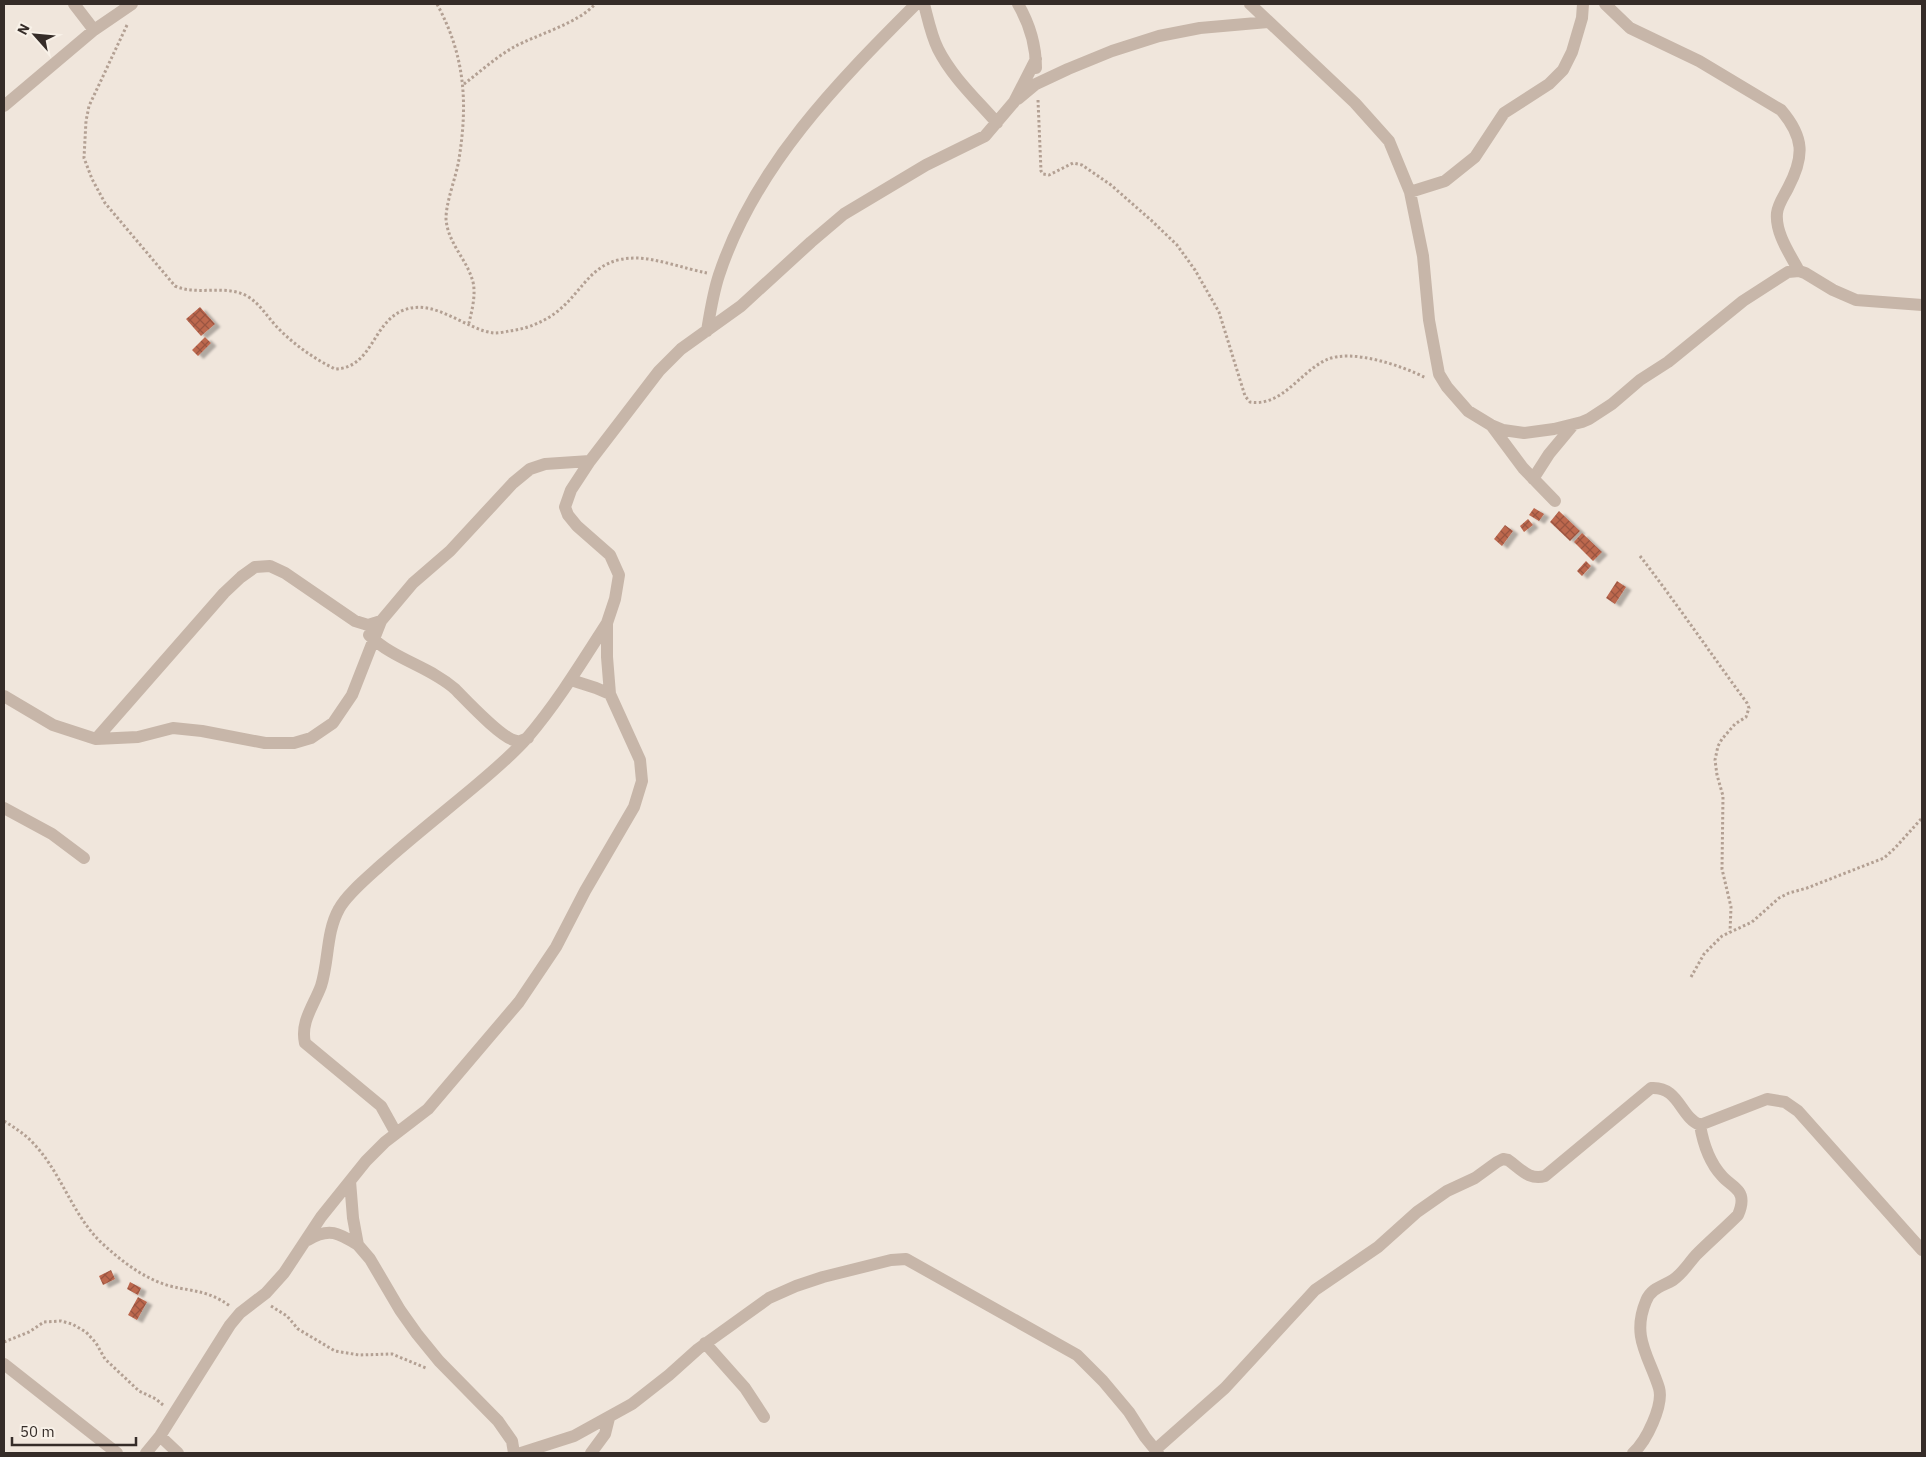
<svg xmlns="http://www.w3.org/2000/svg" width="1926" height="1457" font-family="'IBM Plex Sans',sans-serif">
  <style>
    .building { fill: url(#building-cross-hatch); filter: url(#shadow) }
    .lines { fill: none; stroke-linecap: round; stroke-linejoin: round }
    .path { stroke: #b3a093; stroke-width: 3; stroke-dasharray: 2.5 2.5; stroke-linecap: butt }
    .minor { stroke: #c7b6a9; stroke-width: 12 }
  </style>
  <defs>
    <pattern id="building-cross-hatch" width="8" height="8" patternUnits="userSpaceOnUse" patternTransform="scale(1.25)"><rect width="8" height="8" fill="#bd674e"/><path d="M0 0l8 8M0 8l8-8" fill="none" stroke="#9a5541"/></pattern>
    <filter id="shadow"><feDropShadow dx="5.5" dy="3" stdDeviation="1" flood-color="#0004"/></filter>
  </defs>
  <rect width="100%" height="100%" fill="#f0e6dc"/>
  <path class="building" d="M200,307L215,324L201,336L186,319Z
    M205,337L211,343L198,356L192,350Z
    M1534,508L1544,514L1539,521L1529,515Z
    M1559,511L1580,531L1570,541L1550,522Z
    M1528,519L1533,525L1524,532L1520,526Z
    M1505,525L1513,531L1502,546L1494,539Z
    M1582,533L1602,552L1593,561L1574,542Z
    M1586,561L1591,566L1582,576L1577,571Z
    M1617,581L1626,587L1615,604L1606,598Z
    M111,1270L115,1279L103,1285L99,1276Z
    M130,1282L141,1288L138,1295L127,1289Z
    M138,1297L147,1302L137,1320L128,1315Z"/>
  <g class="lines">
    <path class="path" d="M437,4C465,56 468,102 459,159C456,178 446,201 446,219C448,244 467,259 473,282C476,295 472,310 469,323
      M127,25L89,106L86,121L84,158L92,179L105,203L175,286C198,296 224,284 247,296C260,304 266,315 276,326C293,344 313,358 335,369C373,368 372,322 404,310C435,298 466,330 494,333C499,333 505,332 509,331C527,329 544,322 558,311C586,288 592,258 636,258C656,258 686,269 707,273
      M464,84C480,72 496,57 514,47C536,35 579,23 595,4
      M1038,100L1041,171L1043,174L1049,175L1073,163L1082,165L1111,185L1152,221L1177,245L1195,270L1219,312L1245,396L1250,402C1282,407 1300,372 1326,360C1351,348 1403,366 1426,378
      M1640,556C1677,604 1711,654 1747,703L1749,708L1746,717L1735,724L1722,739L1718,746L1715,760L1717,775L1723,796L1722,869L1731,907L1730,932
      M1691,977L1704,954L1722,936L1752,922L1779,898L1789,893L1807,888L1884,858L1895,848L1922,818
      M4,1121C15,1128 25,1134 34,1144C63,1175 73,1218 105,1246C124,1263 145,1279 170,1286C195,1292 207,1290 230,1306
      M271,1306L287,1316L298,1329L335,1351L359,1355L392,1354L426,1368
      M4,1342L29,1332L44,1322L61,1321L72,1324L86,1332L96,1343L105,1359L139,1391L156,1399L163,1405"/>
    <path class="minor" d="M74,4L94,30
      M924,4C928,19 931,35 938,49C952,77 977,100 997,123
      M1018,4C1029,23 1036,45 1036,68
      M1250,4L1355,103L1389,141L1410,192L1423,256L1429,320L1439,374L1447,387L1468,411L1491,425L1503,430L1524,433L1554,429L1582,422L1589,419L1612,404L1640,380L1668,362L1743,301L1788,272L1799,271L1805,273L1833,290L1856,300L1922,305
      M1605,4L1630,28L1699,61L1781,110C1804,137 1805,156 1788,188C1784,196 1778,204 1777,213C1775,233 1790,254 1799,271
      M1018,99L1036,84L1068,69L1112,51L1159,36L1200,28L1268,22
      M4,106L94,30L132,4
      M1410,192L1445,181L1475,157L1504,113L1549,84L1563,70L1572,52L1582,18L1583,4
      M707,331C710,313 713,293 719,275C755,166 837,83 916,4
      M1491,425L1523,468L1555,501
      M1533,479L1549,454L1574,424
      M369,635C394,660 429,666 455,689C466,700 503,740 517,741C520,742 525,739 528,738
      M571,680L596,688L610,694
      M4,696L53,725L96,739L138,737L173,728L202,731L265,743H294L311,738L333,723L352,695L381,621
      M96,739L224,593L241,577L255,567L270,566L285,573L355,621L368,625L381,621L413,583L450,551L513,483L530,469L545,464L590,461
      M4,808L52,834L84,858
      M396,1133L381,1106L305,1043C300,1022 314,1005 321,986C329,961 326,932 339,909C347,894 368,877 381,865C411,838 443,813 474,787C492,772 511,756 527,738C557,703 582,662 607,623
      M350,1181L353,1218L358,1245L370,1259L400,1310L417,1334L439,1361L498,1421L512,1441L514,1453
      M308,1240C329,1227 339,1233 358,1245
      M705,1343L745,1388L764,1417
      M4,1364L117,1453
      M160,1436L178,1453
      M1155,1450L1225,1388L1315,1290L1378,1247L1417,1212L1447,1191L1475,1178L1497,1162L1503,1159L1508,1160C1520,1168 1529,1181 1545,1176L1651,1088C1679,1086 1680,1117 1700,1125L1767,1099L1785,1102L1798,1111L1922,1250
      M146,1453L160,1436L230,1325L240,1313L266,1293L284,1273L321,1217L366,1161L385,1142L428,1109L519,1002L556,947L585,891L634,807L642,781L640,760L610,694L607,657V623L615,599L619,575L610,555L577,526L568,515L565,507L571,490L590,461L659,371L681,349L741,306L811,242L844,214L926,165L985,136L1014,102L1036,59
      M521,1453L574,1436L632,1404L669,1375L698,1349L769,1298L796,1286L823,1277L891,1260L906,1259L1077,1355L1103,1381L1129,1412L1145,1437L1158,1453
      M591,1453L605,1434L609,1418
      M1633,1453C1646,1442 1664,1405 1659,1388C1649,1356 1631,1337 1646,1301C1651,1288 1663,1286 1673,1280C1683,1273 1688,1264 1696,1255C1710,1241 1724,1229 1738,1215C1741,1208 1744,1199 1739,1192C1735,1186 1727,1182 1722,1176C1710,1163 1703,1143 1700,1125"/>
  </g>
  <rect width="1926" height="1457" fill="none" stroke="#352c28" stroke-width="10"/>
  <g transform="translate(35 35) rotate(297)" stroke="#f8f1e8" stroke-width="4" paint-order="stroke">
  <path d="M0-4L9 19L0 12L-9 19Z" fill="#352c28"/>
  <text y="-8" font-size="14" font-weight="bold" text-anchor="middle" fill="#352c28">N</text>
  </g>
  <path d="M12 1437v8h124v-8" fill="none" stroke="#352c28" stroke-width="2.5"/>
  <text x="20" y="1437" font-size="15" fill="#352c28" stroke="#f8f1e8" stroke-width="4" paint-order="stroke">50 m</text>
</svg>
